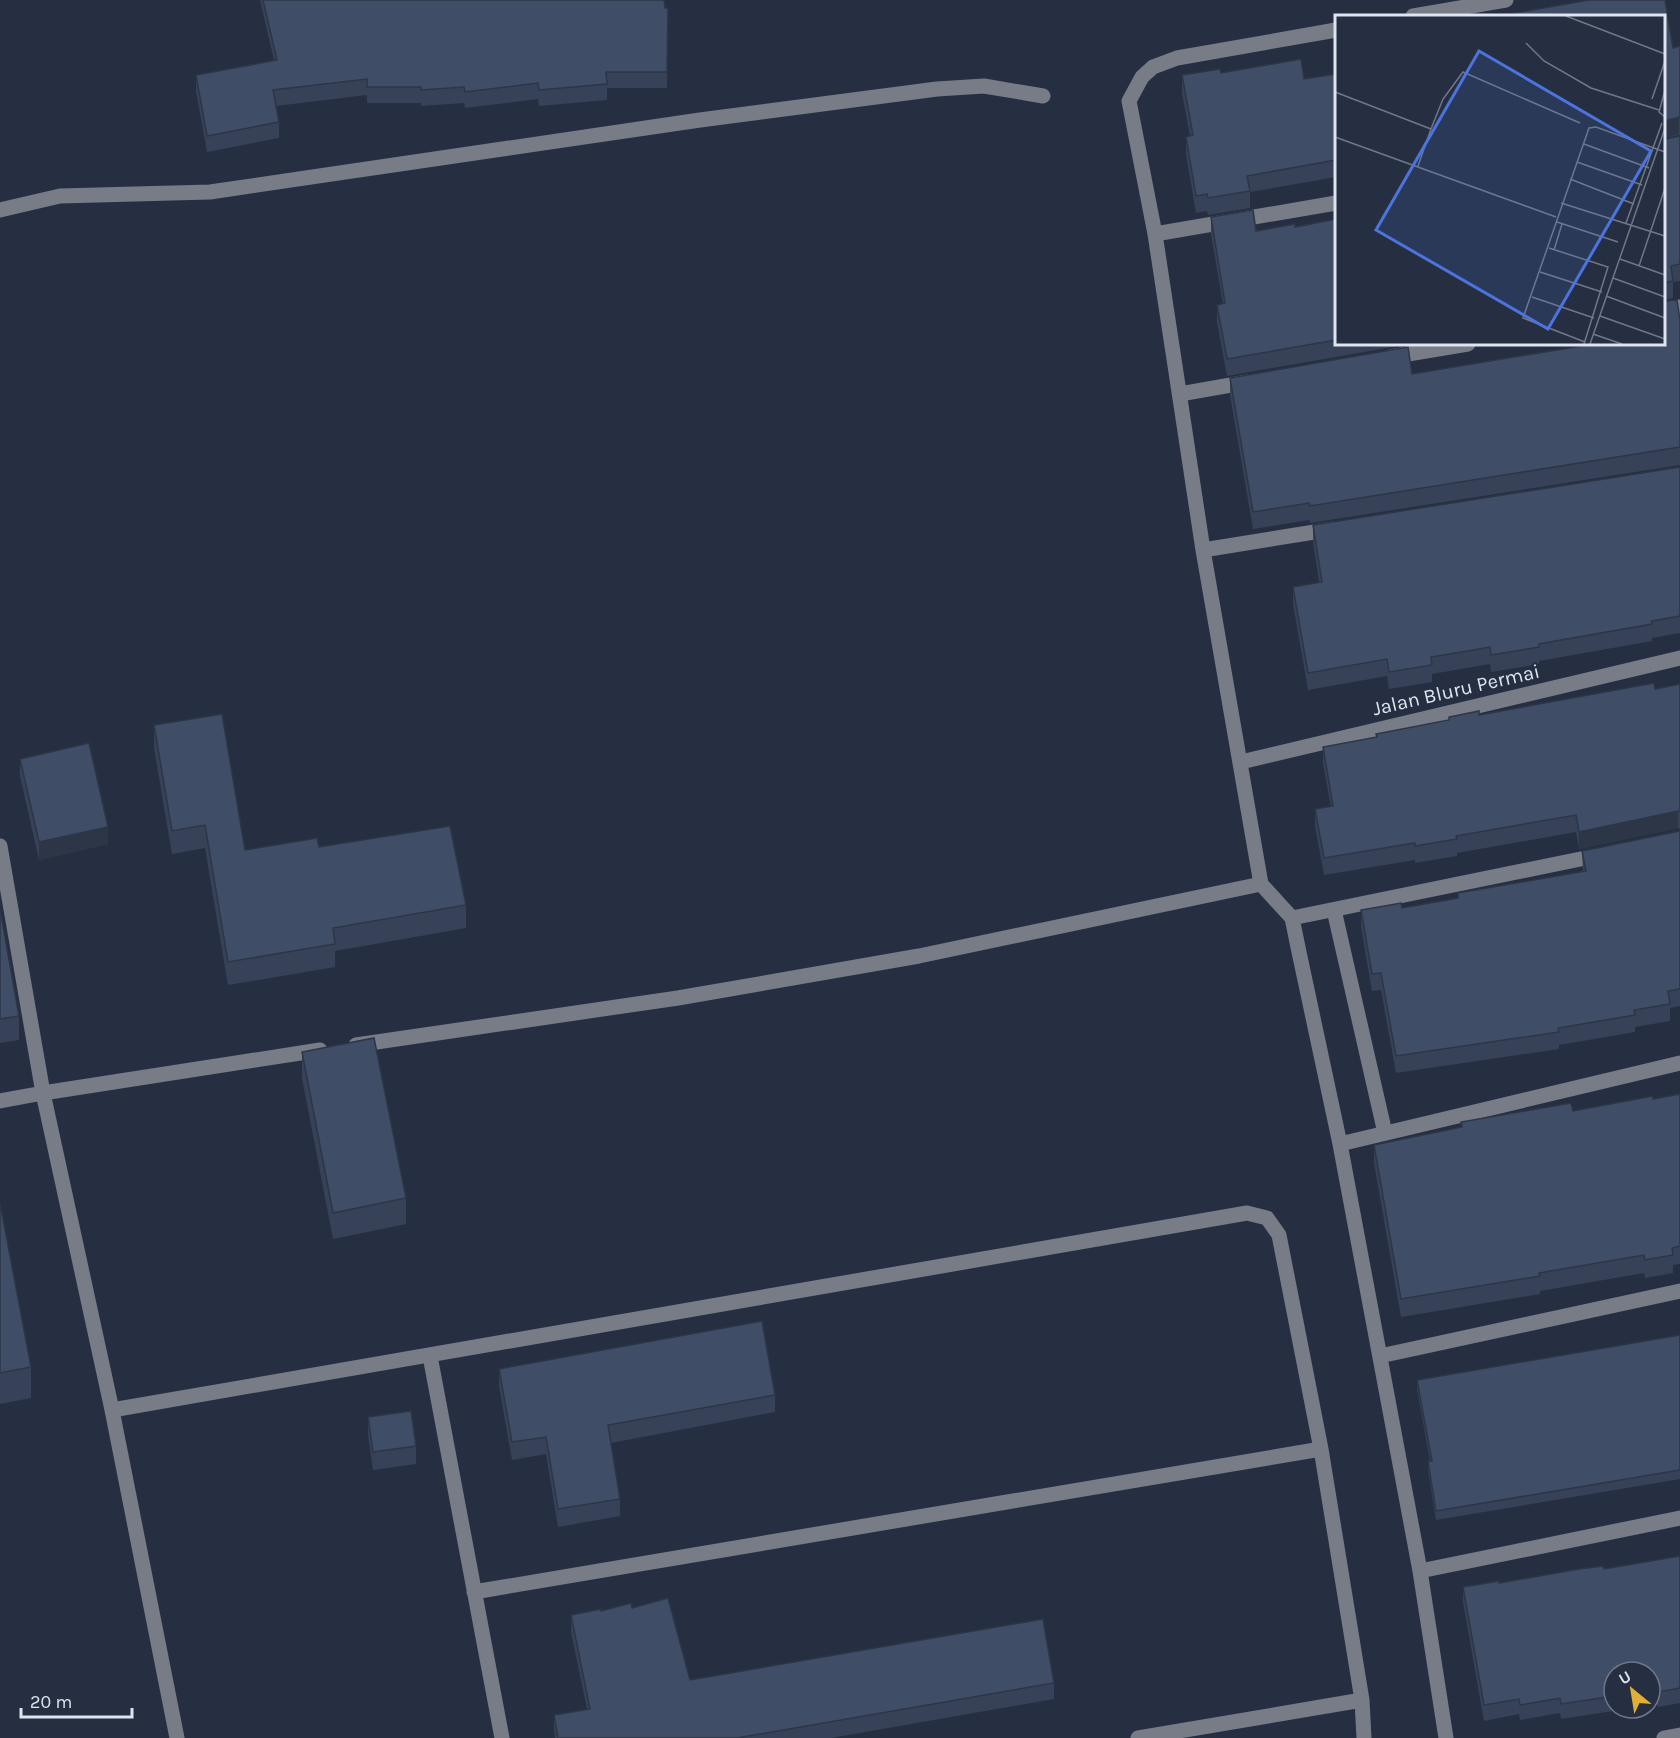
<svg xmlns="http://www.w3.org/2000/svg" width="1680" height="1738" font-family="Karla,sans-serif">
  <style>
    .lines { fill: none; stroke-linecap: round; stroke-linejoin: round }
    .minor { stroke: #777c86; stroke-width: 15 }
    .wall { fill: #374258 }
    .shaded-wall { fill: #2d3647 }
    .building { fill: #404d66; stroke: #2d3647; stroke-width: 1.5 }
    .labels { text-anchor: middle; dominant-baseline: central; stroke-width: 4.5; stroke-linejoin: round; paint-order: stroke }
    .street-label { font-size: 20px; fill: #dee4f0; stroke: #262f42 }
    .inset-road { fill: none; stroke: #707788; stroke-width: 1.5 }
    .view { fill: #4d74de; fill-opacity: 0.15; stroke: #4d74de; stroke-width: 3 }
    .inset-edge { fill: none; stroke: #dee4f0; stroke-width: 3 }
  </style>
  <rect width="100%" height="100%" fill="#262f42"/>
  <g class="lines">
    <path class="minor" d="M1413,16L1506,0
      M1336,30L1177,58L1153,67L1142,77L1129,101L1155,234L1203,550L1261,884L1292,918L1299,952L1340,1144L1420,1571L1446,1738
      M0,210L60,196L210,192L700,120L937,89L984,86L1043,96
      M1155,234L1336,203
      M1664,309L1680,307
      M1390,357L1468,344
      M1180,394L1248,382
      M1203,550L1333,529
      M1241,762L1680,658
      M0,846L43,1093L112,1410L177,1738
      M1334,910L1385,1133
      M1292,918L1600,855
      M356,1045L678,998L919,956L1261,884
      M0,1101L43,1093L320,1050
      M1340,1144L1680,1063
      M430,1356L502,1738
      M1380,1356L1680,1291
      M112,1410L1247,1213L1267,1218L1279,1235L1321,1449L1362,1700L1364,1738
      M1420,1571L1680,1518
      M474,1592L1321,1449
      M1138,1738L1362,1700
      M1664,1738L1680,1735"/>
  </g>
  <path class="wall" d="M260,0H664L665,8H668L667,88H607V100L539,106L538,99L465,108L464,103L421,106V103H367V95L276,106L279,122V138L207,152L196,91V75L274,60Z
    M1680,46V135L1664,138L1673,48Z
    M1221,73L1304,79L1336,74V177L1250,192V208L1208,215L1207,211L1196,213L1186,154V137L1190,136L1182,93V75Z
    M1680,136V281L1673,282V298L1664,300V139H1666Z
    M1211,217L1256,231L1295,227L1336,219V344H1404V345L1227,376L1217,322V305L1223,304L1211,234Z
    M1680,320V465L1310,523L1309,520L1253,529L1230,395V378L1412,374L1590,344H1664Z
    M1680,467V633L1652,638V641L1539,661V664L1491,672L1490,664L1432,674V682L1389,689L1387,676L1308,690L1293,604V587L1319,582L1313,542V525Z
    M1680,684V829L1678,828L1579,849L1576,832L1457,853V856L1415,863V860L1324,875L1315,826V809L1331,807L1323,764V747L1376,738V734L1449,720V717L1479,715L1655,689Z
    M154,725L245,850L319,847L466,905V928L335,951V967L228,985L205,848L172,854L154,748Z
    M20,759L108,844L39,860L20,776Z
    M1680,831V1006L1670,1008V1021L1635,1027V1032L1559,1045V1049L1396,1073L1381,990L1372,991L1361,927V910L1402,908L1458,898V893L1583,871L1582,851Z
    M0,909L19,1016V1040L0,1043Z
    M302,1052L406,1198V1224L333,1239L302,1078Z
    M1680,1094V1264L1673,1265V1273L1645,1278L1644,1273L1540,1291V1294L1401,1317L1374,1163V1145L1461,1127V1122L1573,1111L1653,1099Z
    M0,1203L31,1367V1398L0,1404Z
    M1680,1335V1479L1436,1520L1428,1470V1461H1430L1417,1389V1380Z
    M499,1369L775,1395V1412L611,1443L620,1499V1516L558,1527L546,1454L512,1460L499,1386Z
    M368,1417L416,1446V1464L373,1470L368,1435Z
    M1680,1556V1703L1658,1707L1657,1704L1650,1705V1672H1614V1708H1633L1561,1719L1560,1713L1520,1720L1519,1714L1484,1721L1463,1602V1587L1604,1569Z
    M632,1608L690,1680L1054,1683V1699L831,1738H555L554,1731V1715L587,1709L571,1632V1615Z"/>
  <path class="shaded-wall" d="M1679,117V134L1664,138V121Z
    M1678,811V828L1579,849V832Z
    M108,827V844L39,860V842Z"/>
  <path class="building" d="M263,0H664L665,8H668L667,72H606L607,84L539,90L538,83L465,92L464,87L421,90V87H367V79L273,90L279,122L207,136L196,75L277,60Z
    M1589,0H1665L1673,48L1680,46V117L1664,121V16H1498Z
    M1301,59L1304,79L1336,74V160L1247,176L1250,191L1208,198L1207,194L1196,196L1186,137L1193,135L1182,75L1220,69L1221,73Z
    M1680,136V264L1671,266L1673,281L1664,283V139H1666Z
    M1253,210L1256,231L1295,224V227L1336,219V340L1227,359L1217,305L1225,303L1211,217Z
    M1677,300L1680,320V447L1310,506L1309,503L1253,512L1230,378L1408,347L1412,374L1593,344H1664V301Z
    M1680,467V616L1652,621V624L1539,644V647L1491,655L1490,647L1431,657L1432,665L1389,672L1387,659L1308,673L1293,587L1322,582L1313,525Z
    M1654,683L1655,689L1680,684V812L1678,811L1579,832L1576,815L1456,836L1457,839L1415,846V843L1324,858L1315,809L1333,806L1323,747L1377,737L1376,734L1449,720V717L1479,711V715Z
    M222,714L245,850L317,838L319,847L450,826L466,905L333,928L335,944L228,962L205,825L172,831L154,725Z
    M89,743L108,827L39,842L20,759Z
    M1680,831V989L1668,991L1670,1004L1634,1010L1635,1015L1558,1028L1559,1032L1396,1056L1381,973L1372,974L1361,910L1401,903L1402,908L1458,898V893L1586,871L1582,851Z
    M0,909L19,1016L0,1019Z
    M374,1038L406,1198L333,1213L302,1052Z
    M1680,1094V1246L1672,1248L1673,1255L1645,1260L1644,1255L1539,1273L1540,1276L1401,1299L1374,1145L1462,1127L1461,1122L1571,1103L1573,1111L1653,1096V1099Z
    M0,1203L31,1367L0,1373Z
    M762,1321L775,1395L608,1425L620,1499L558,1509L546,1437L512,1442L499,1369Z
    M1680,1335V1470L1436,1511L1428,1461H1432L1417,1380Z
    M411,1411L416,1446L373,1452L368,1417Z
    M1680,1556V1688L1658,1692L1657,1689L1650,1690V1672H1614V1696L1561,1704L1560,1698L1520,1705L1519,1699L1484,1705L1463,1587L1499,1581V1583L1579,1569L1603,1566L1604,1569Z
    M668,1598L690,1680L1043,1619L1054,1683L737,1738H558L554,1715L590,1709L571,1615L601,1609V1611L631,1603L632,1608Z"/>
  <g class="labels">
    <g class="street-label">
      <text transform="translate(1456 690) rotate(-13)">Jalan Bluru Permai</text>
    </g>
  </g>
  <g transform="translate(1335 15)">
    <rect width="330" height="330" fill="#262f42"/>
    <path class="inset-road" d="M231,1L330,39M191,28L209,46L256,73L324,95M330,75L324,97L330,102M0,77L96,114L83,151M317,84L330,46M96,114L108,84L128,57L245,108M0,122L221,202M249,129L314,153M242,147L307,170M235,164L299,189M226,188L330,221M222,207L283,227M291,208L327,108M214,233L273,252L249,329M219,235L227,209M285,244L330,260M304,251L330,173M205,257L267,277M278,263L330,282M271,281L330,303M197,282L259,303M265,301L330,324M258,319L287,329M250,327L188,303L254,113L261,112L330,137M255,329L330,113"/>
    <path class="view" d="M144,36L316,136L213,314L41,215Z"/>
    <rect width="330" height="330" class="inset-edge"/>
  </g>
  <g transform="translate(1632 1690) rotate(330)"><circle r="28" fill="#262f42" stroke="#707788" stroke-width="1.5"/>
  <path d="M0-4.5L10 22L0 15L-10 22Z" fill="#dfb034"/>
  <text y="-9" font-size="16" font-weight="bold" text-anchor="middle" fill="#dee4f0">U</text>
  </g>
  <path d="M21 1708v9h111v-9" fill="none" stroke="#dee4f0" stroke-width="3"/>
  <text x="30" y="1708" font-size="18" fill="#dee4f0" stroke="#262f42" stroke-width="4.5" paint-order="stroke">20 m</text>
</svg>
